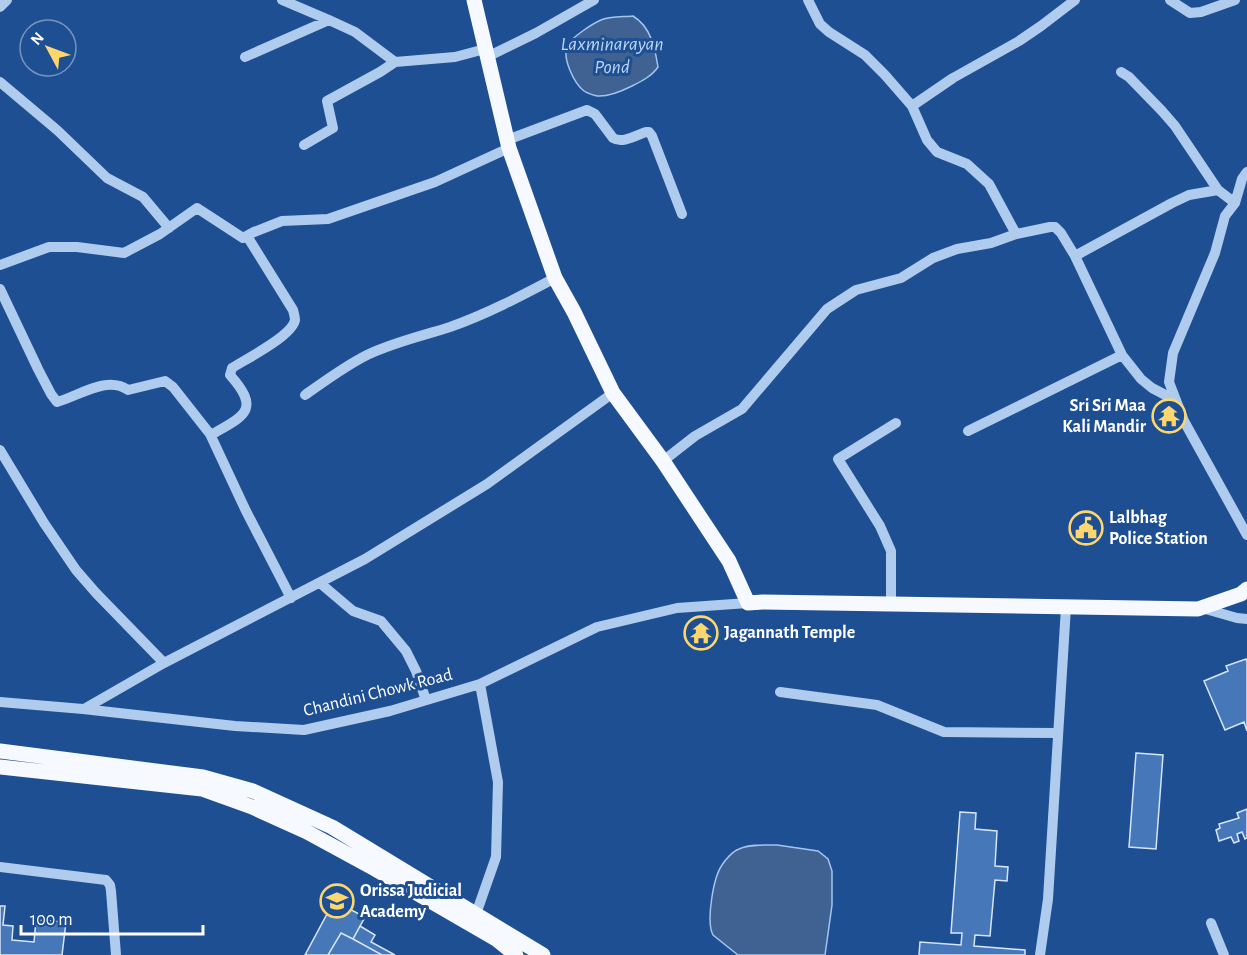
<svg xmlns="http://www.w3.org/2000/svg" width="1247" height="955" font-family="'Alegreya Sans',sans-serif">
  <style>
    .water { fill: #3f6293; stroke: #a2c5f0; stroke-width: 1.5 }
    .building { fill: #4678b9; stroke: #d5e5fa; stroke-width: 1.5 }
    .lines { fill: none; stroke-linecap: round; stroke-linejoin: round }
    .minor { stroke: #afcbee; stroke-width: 10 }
    .major { stroke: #f6f9ff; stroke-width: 15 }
    .labels { text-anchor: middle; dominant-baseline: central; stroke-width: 6; stroke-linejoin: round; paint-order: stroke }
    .poi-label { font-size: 18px; font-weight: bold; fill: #fff; stroke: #1e4f92; text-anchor: start }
    .street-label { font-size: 18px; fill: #fff; stroke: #1e4f92 }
    .water-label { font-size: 20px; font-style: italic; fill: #bbd5f5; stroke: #1e4f92 }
  </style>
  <rect width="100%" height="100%" fill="#1e4f92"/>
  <path class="water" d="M633,16C651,27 655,48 658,67C652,76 642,81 632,86C622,91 608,97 597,96C593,95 587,93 584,91C574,83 561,57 568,45C572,37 592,24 601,20C609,16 624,17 633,16Z
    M777,845L818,851L828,859L832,871V905L825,955H738L713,935C706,922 713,878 722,865C725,860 733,851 739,849C750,844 765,845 777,845Z"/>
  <path class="building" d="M1246,659L1247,662V731L1244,722L1225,730L1204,681L1228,671L1226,666Z
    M1136,753L1163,755L1156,849L1129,847Z
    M1247,809V838L1245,839L1242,832L1237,834L1239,841L1234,843L1231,837L1219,841L1216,830L1220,828L1219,824L1239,818L1237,813Z
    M960,812L976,813L975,829L997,831L995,866L1008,867L1007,881L995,880L990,936L975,935L974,946L1025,950V955H919L920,942L961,945L962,933H951Z
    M334,901L365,917L353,939L341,933L328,955H305Z
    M0,906H5L3,925L13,926L12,940L34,942L36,920L66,922L62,955H0Z
    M360,926L375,935L371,942L395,955H382L353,939Z
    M341,933L353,939L382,955H328Z"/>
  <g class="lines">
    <path class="minor" d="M282,0L329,20L355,32L395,62L455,57L485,49
      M808,0L820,24L829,32L865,55L885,75L912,106L927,140L937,152L967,164L989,184L1016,234
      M1170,0L1190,13L1201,12L1235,0
      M0,7L7,0
      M245,57L329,20
      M487,57L536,33L594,0
      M1121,72L1129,77L1162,111L1175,126L1218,190L1235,203
      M0,82L57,130L107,178L143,197L169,228
      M912,106L953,78L1019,41L1041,26L1075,0
      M507,140L587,110L595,114L613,138C623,144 636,135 646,132H649L652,136L682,214
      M304,145L333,128L327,101L380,72L395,62
      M1247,172L1242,179L1235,203L1225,216L1215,253L1173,353L1169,382L1184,421L1247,535
      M1075,256L1172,203L1189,195L1218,190
      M0,265L49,247H77L124,253L160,234L197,208L243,238L254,232L282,221L328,219L435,182L509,148
      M0,289L38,369L51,394L57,402C79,396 107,375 128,390L165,381L173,387L210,434L246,511L291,598
      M305,395C325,381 345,366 367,355C394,342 422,336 450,327C487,314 521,296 555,278
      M968,431L1122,355
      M211,435C243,416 262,411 230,375L232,368C246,359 292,336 295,320C295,317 294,314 293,310L247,236
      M0,450L44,523L76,570L96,593L164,663
      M663,461L695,436L742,409L827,309L856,290L901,278L933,258L957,249L991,243L1016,234L1050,227H1055L1061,233L1075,256L1122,355L1141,379L1152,388L1175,400
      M320,583L353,611L381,621L406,651L416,671L426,700
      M891,604V551L880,526L838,459L896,423
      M1202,608L1237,618L1247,619
      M780,692L877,705L944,732L1058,733
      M0,702L83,709L235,726L304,730L390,711L480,684L597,627L677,608L748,603
      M84,709L164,663L365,559L487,484L613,393
      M0,867L106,880L110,885L111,891L116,955
      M476,914L496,857L498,782L480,684
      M1211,923L1224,955
      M1040,955L1048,899L1066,607"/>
    <path class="major" d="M474,0L509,148L555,278L574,312L613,393L663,461L729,561L748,603L763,602L1198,609L1241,594L1247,589
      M0,751L203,777L253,791L332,827L543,955
      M0,767L202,789L252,807L307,832L375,869L496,939L516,955"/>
  </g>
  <defs>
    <symbol id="temple-ring" viewBox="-11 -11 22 22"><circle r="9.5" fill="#1e4f92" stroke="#fdd66e" stroke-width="1.5"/><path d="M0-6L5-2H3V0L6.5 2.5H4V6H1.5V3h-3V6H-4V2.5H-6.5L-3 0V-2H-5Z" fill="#fdd66e"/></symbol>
    <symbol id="civic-ring" viewBox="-11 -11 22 22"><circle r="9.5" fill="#1e4f92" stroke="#fdd66e" stroke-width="1.5"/><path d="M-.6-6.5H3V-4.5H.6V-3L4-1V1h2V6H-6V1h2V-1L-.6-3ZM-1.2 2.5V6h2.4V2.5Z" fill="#fdd66e"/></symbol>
    <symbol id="university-ring" viewBox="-11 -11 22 22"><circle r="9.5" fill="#1e4f92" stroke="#fdd66e" stroke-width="1.5"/><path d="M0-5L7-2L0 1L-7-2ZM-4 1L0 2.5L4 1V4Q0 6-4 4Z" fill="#fdd66e"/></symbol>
  </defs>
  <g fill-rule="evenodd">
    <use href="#temple-ring" x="1150" y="397" width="38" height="38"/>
    <use href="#civic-ring" x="1067" y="509" width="38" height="38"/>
    <use href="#temple-ring" x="682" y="614" width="38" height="38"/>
    <use href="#university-ring" x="318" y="882" width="38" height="38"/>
  </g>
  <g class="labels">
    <g class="poi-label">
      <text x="1146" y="406" text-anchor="end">Sri Sri Maa<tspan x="1146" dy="21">Kali Mandir</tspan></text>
      <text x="1109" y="518">Lalbhag<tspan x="1109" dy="21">Police Station</tspan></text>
      <text x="724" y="633">Jagannath Temple</text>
      <text x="360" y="891">Orissa Judicial<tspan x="360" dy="21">Academy</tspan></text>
    </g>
    <g class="street-label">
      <text transform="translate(378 693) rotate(-14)">Chandini Chowk Road</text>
    </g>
    <g class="water-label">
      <text x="612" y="44">Laxminarayan<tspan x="612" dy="23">Pond</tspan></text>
    </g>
  </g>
  <g transform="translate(48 48) rotate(311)"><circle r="28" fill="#1e4f92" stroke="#7895be" stroke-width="1.5"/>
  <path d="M0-4.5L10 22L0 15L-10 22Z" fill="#fdd66e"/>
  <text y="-9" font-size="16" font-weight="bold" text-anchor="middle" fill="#ffffff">N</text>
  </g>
  <path d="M21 925v9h182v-9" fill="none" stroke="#ffffff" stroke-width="3"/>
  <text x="30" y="925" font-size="18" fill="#ffffff" stroke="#1e4f92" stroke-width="4.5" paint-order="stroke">100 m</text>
</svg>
